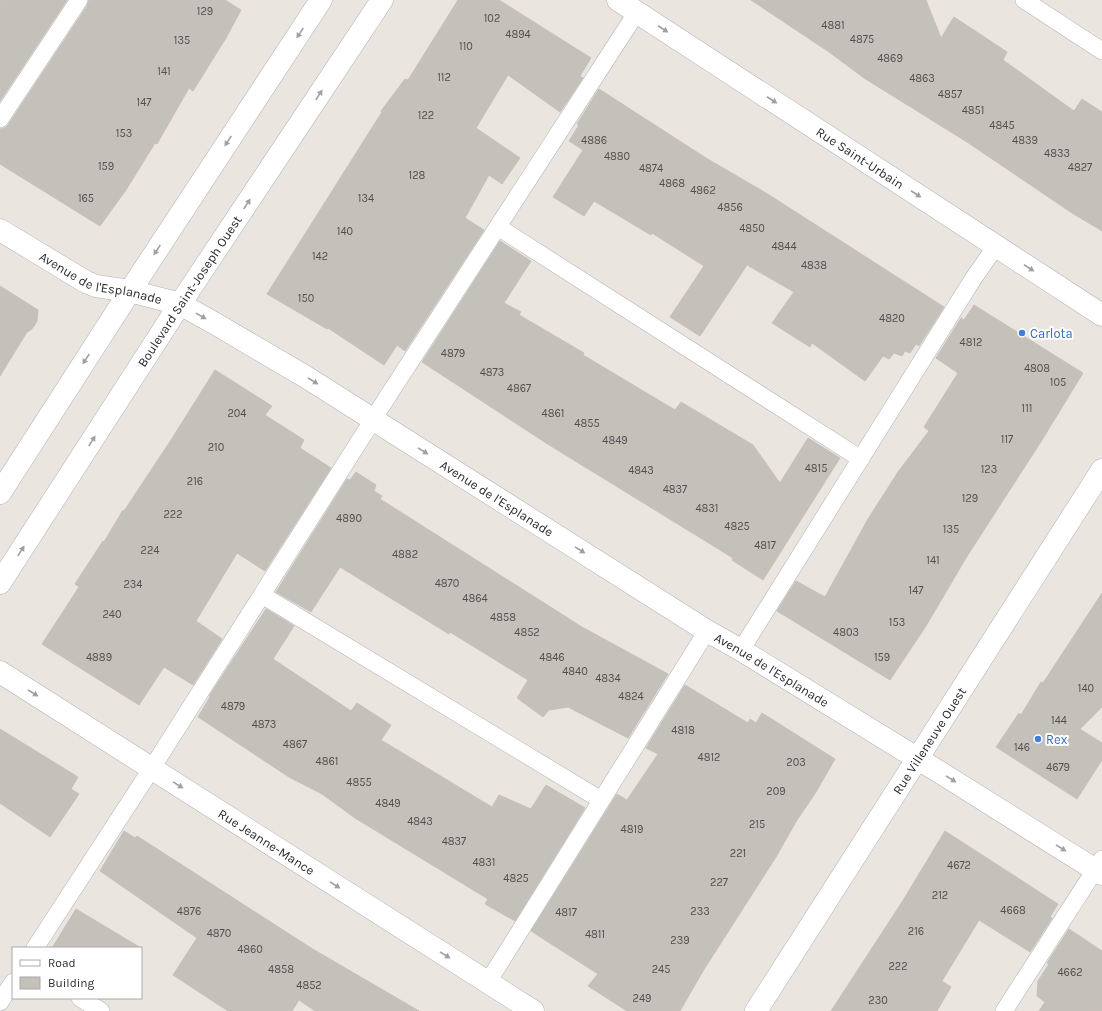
<svg xmlns="http://www.w3.org/2000/svg" width="1102" height="1011" font-family="Karla,sans-serif">
  <style>
    .building { fill: #c4c0ba; stroke: #c7c1b9 }
    .lines { fill: none; stroke-linecap: round; stroke-linejoin: round }
    .service-casing { stroke: #afb2ba; stroke-width: 18 }
    .minor-casing { stroke: #afb2ba; stroke-width: 23 }
    .secondary-casing { stroke: #afb2ba; stroke-width: 23 }
    .service { stroke: #fff; stroke-width: 17 }
    .minor { stroke: #fff; stroke-width: 22 }
    .secondary { stroke: #fff; stroke-width: 22 }
    .oneway { fill: #a0a0a0 }
    .shop-dot { fill: #3f7fe0; stroke: #fff; stroke-width: 1.5 }
    .labels { text-anchor: middle; dominant-baseline: central; stroke-width: 4; stroke-linejoin: round; paint-order: stroke }
    .number-label { font-size: 11px; fill: #51504f }
    .street-label { font-size: 13px; fill: #2b2b2b; stroke: #fff }
    .shop-label { font-size: 13px; fill: #366cbe; stroke: #fff; text-anchor: start }
  </style>
  <rect width="100%" height="100%" fill="#ebe5df"/>
  <path class="building" d="M0,0H67L0,101Z
    M89,0H225L241,10L226,38L193,91L189,88L157,144L155,143L126,190L100,226L0,164V129L5,128L8,125L87,6Z
    M458,0H499L591,58L580,76L583,78L560,112L508,75L476,128L520,158L502,184L489,175L465,218L484,230L405,351L397,345L384,365L328,328L327,329L267,294L382,112L381,111L405,79L408,80Z
    M751,0H926L941,38L954,17L1007,52L1003,60L1074,111L1082,99L1102,112V231L1072,213L967,142L864,78L829,52Z
    M599,89L706,158L766,193L944,307L919,346L916,344L910,353L905,351L902,356L894,353L889,359L883,356L865,381L812,343L810,347L772,323L794,292L747,265L700,336L670,317L704,266L652,233L651,235L594,201L584,216L553,197L583,150L569,141L579,125L577,124Z
    M500,241L531,261L504,303L521,312L519,315L584,353L583,355L675,410L681,402L753,445L780,483L808,438L840,458L763,580L732,560L733,558L546,443L422,362Z
    M0,286L38,310L37,321L34,326L31,330L27,332L0,376Z
    M974,305L1083,373L1042,440L966,558L926,626L890,680L777,611L796,581L825,597L868,519L898,472L929,431L924,427L958,373L936,358L961,318L964,320Z
    M215,370L272,406L265,415L304,440L300,448L331,468L265,571L237,553L196,621L222,639L193,685L164,667L139,705L42,644L79,587L75,584L103,541L104,542L123,510L124,511L171,440Z
    M356,472L376,485L374,491L382,496L380,499L582,627L668,674L628,738L568,707L549,710L543,717L517,698L528,680L450,632L449,634L340,567L311,612L276,592L347,479L350,480Z
    M1102,593V707L1080,729L1102,743V760L1077,799L996,747L1019,713L1021,715L1041,682L1043,683Z
    M266,609L294,626L273,659L351,711L357,703L391,725L381,740L492,807L499,795L531,809L546,785L585,808L515,921L485,904L488,899L355,818L322,794L289,777L198,717L210,697L209,696Z
    M685,685L748,723L750,719L756,723L762,713L835,759L816,792L797,820L776,857L703,971L680,1011H627L588,986L598,974L531,931L617,794L627,800L658,754L646,748Z
    M0,729L78,777L71,789L79,794L50,837L0,803Z
    M124,831L135,838L137,836L311,948L419,1011H315L299,1000L292,1011H228L173,975L197,938L100,871Z
    M945,831L1058,904L1050,917L1052,918L1030,952L979,920L942,981L951,987L937,1011H831L902,902Z
    M76,909L141,948H52Z
    M1069,929L1102,951V1011H1039L1045,1002L1037,996L1038,981L1049,964L1047,963Z"/>
  <g class="lines">
    <defs>
      <path id="service" d="M1024,0L1102,51
        M0,119L79,0
        M498,227L861,459
        M262,595L601,800
        M741,650L973,279L996,246
        M35,948L152,768L388,396L637,12
        M488,982L707,631
        M80,998L101,1011
        M0,1002L13,982
        M1004,1011L1102,859"/>
      <g id="minor">
        <path id="s1" d="M0,230L86,282L96,286L130,291L180,304L214,323L306,377L707,631L741,650L941,773L1102,874"/>
        <path id="s2" d="M0,672L533,1011"/>
        <path id="s3" d="M756,1011L1102,470"/>
      </g>
      <g id="secondary">
        <path id="s4" d="M618,0L1102,315"/>
        <path d="M0,493L130,291L321,0"/>
        <path id="s5" d="M0,583L180,304L382,0"/>
      </g>
    </defs>
    <use href="#service" class="service-casing"/>
    <use href="#minor" class="minor-casing"/>
    <use href="#secondary" class="secondary-casing"/>
    <use href="#service" class="service"/>
    <use href="#minor" class="minor"/>
    <use href="#secondary" class="secondary"/>
  </g>
  <defs><path id="oneway-solid" d="M-6-.8H1V-3.2L6.5 0L1 3.2V.8H-6Z"/></defs>
  <g class="oneway">
    <use href="#oneway-solid" transform="translate(663 29) rotate(33)"/>
    <use href="#oneway-solid" transform="translate(300 33) rotate(123)"/>
    <use href="#oneway-solid" transform="translate(319 95) rotate(-57)"/>
    <use href="#oneway-solid" transform="translate(772 100) rotate(33)"/>
    <use href="#oneway-solid" transform="translate(228 141) rotate(123)"/>
    <use href="#oneway-solid" transform="translate(916 194) rotate(33)"/>
    <use href="#oneway-solid" transform="translate(247 204) rotate(-57)"/>
    <use href="#oneway-solid" transform="translate(157 250) rotate(123)"/>
    <use href="#oneway-solid" transform="translate(1029 268) rotate(33)"/>
    <use href="#oneway-solid" transform="translate(201 316) rotate(29)"/>
    <use href="#oneway-solid" transform="translate(86 359) rotate(123)"/>
    <use href="#oneway-solid" transform="translate(313 381) rotate(32)"/>
    <use href="#oneway-solid" transform="translate(92 441) rotate(-57)"/>
    <use href="#oneway-solid" transform="translate(423 451) rotate(32)"/>
    <use href="#oneway-solid" transform="translate(580 550) rotate(32)"/>
    <use href="#oneway-solid" transform="translate(21 551) rotate(-57)"/>
    <use href="#oneway-solid" transform="translate(33 693) rotate(32)"/>
    <use href="#oneway-solid" transform="translate(951 779) rotate(32)"/>
    <use href="#oneway-solid" transform="translate(178 785) rotate(32)"/>
    <use href="#oneway-solid" transform="translate(1061 848) rotate(32)"/>
    <use href="#oneway-solid" transform="translate(335 885) rotate(32)"/>
    <use href="#oneway-solid" transform="translate(445 955) rotate(32)"/>
  </g>
  <g class="shop-dot">
    <circle cx="1022" cy="333" r="4"/>
    <circle cx="1038" cy="739" r="4"/>
  </g>
  <g class="labels">
    <g class="number-label">
      <text x="205" y="11">129</text>
      <text x="492" y="18">102</text>
      <text x="833" y="25">4881</text>
      <text x="518" y="34">4894</text>
      <text x="862" y="39">4875</text>
      <text x="182" y="40">135</text>
      <text x="466" y="46">110</text>
      <text x="890" y="58">4869</text>
      <text x="164" y="71">141</text>
      <text x="444" y="77">112</text>
      <text x="922" y="78">4863</text>
      <text x="950" y="94">4857</text>
      <text x="144" y="102">147</text>
      <text x="973" y="110">4851</text>
      <text x="426" y="115">122</text>
      <text x="1002" y="125">4845</text>
      <text x="124" y="133">153</text>
      <text x="594" y="140">4886</text>
      <text x="1025" y="140">4839</text>
      <text x="1057" y="153">4833</text>
      <text x="617" y="156">4880</text>
      <text x="106" y="166">159</text>
      <text x="1080" y="167">4827</text>
      <text x="651" y="168">4874</text>
      <text x="417" y="175">128</text>
      <text x="672" y="183">4868</text>
      <text x="703" y="190">4862</text>
      <text x="86" y="198">165</text>
      <text x="366" y="198">134</text>
      <text x="730" y="207">4856</text>
      <text x="752" y="228">4850</text>
      <text x="345" y="231">140</text>
      <text x="784" y="246">4844</text>
      <text x="320" y="256">142</text>
      <text x="814" y="265">4838</text>
      <text x="306" y="298">150</text>
      <text x="892" y="318">4820</text>
      <text x="971" y="342">4812</text>
      <text x="453" y="353">4879</text>
      <text x="1037" y="368">4808</text>
      <text x="492" y="372">4873</text>
      <text x="1058" y="382">105</text>
      <text x="519" y="388">4867</text>
      <text x="1027" y="408">111</text>
      <text x="237" y="413">204</text>
      <text x="553" y="413">4861</text>
      <text x="587" y="423">4855</text>
      <text x="1007" y="439">117</text>
      <text x="615" y="440">4849</text>
      <text x="216" y="447">210</text>
      <text x="816" y="468">4815</text>
      <text x="989" y="469">123</text>
      <text x="641" y="470">4843</text>
      <text x="195" y="481">216</text>
      <text x="675" y="489">4837</text>
      <text x="970" y="498">129</text>
      <text x="707" y="508">4831</text>
      <text x="173" y="514">222</text>
      <text x="349" y="518">4890</text>
      <text x="737" y="526">4825</text>
      <text x="951" y="529">135</text>
      <text x="765" y="545">4817</text>
      <text x="150" y="550">224</text>
      <text x="405" y="554">4882</text>
      <text x="933" y="560">141</text>
      <text x="447" y="583">4870</text>
      <text x="133" y="584">234</text>
      <text x="916" y="590">147</text>
      <text x="475" y="598">4864</text>
      <text x="112" y="614">240</text>
      <text x="503" y="617">4858</text>
      <text x="897" y="622">153</text>
      <text x="527" y="632">4852</text>
      <text x="846" y="632">4803</text>
      <text x="99" y="657">4889</text>
      <text x="552" y="657">4846</text>
      <text x="882" y="657">159</text>
      <text x="575" y="671">4840</text>
      <text x="608" y="678">4834</text>
      <text x="1086" y="688">140</text>
      <text x="631" y="696">4824</text>
      <text x="233" y="706">4879</text>
      <text x="1059" y="720">144</text>
      <text x="264" y="724">4873</text>
      <text x="683" y="730">4818</text>
      <text x="295" y="744">4867</text>
      <text x="1022" y="747">146</text>
      <text x="709" y="757">4812</text>
      <text x="327" y="761">4861</text>
      <text x="796" y="762">203</text>
      <text x="1058" y="767">4679</text>
      <text x="359" y="782">4855</text>
      <text x="776" y="791">209</text>
      <text x="388" y="803">4849</text>
      <text x="420" y="821">4843</text>
      <text x="757" y="824">215</text>
      <text x="632" y="829">4819</text>
      <text x="454" y="841">4837</text>
      <text x="738" y="853">221</text>
      <text x="484" y="862">4831</text>
      <text x="959" y="865">4672</text>
      <text x="516" y="878">4825</text>
      <text x="719" y="882">227</text>
      <text x="940" y="895">212</text>
      <text x="1013" y="910">4668</text>
      <text x="189" y="911">4876</text>
      <text x="700" y="911">233</text>
      <text x="566" y="912">4817</text>
      <text x="916" y="931">216</text>
      <text x="219" y="933">4870</text>
      <text x="595" y="934">4811</text>
      <text x="680" y="940">239</text>
      <text x="250" y="949">4860</text>
      <text x="898" y="966">222</text>
      <text x="281" y="969">4858</text>
      <text x="661" y="969">245</text>
      <text x="1070" y="972">4662</text>
      <text x="309" y="985">4852</text>
      <text x="642" y="998">249</text>
      <text x="878" y="1000">230</text>
    </g>
    <g class="street-label">
      <text stroke="none"><textPath href="#s4" startOffset="289">Rue Saint-Urbain</textPath></text>
      <text stroke="none"><textPath href="#s1" startOffset="113">Avenue de l'Esplanade</textPath></text>
      <text stroke="none"><textPath href="#s5" startOffset="348">Boulevard Saint-Joseph Ouest</textPath></text>
      <text stroke="none"><textPath href="#s1" startOffset="569">Avenue de l'Esplanade</textPath></text>
      <text stroke="none"><textPath href="#s1" startOffset="893">Avenue de l'Esplanade</textPath></text>
      <text stroke="none"><textPath href="#s3" startOffset="321">Rue Villeneuve Ouest</textPath></text>
      <text stroke="none"><textPath href="#s2" startOffset="316">Rue Jeanne-Mance</textPath></text>
    </g>
    <g class="shop-label">
      <text x="1030" y="333">Carlota</text>
      <text x="1046" y="739">Rex</text>
    </g>
  </g>
  <rect x="12" y="947" width="130" height="52" fill="#ffffff" stroke="#aaaaaa"/>
  <rect x="20" y="960" width="20" height="6" fill="#ffffff" stroke="#aaaaaa"/>
  <text x="48" y="967" font-size="12" fill="#2b2b2b">Road</text>
  <rect x="20" y="977" width="20" height="12" fill="#c4c0ba" stroke="#aaaaaa"/>
  <text x="48" y="987" font-size="12" fill="#2b2b2b">Building</text>
</svg>
